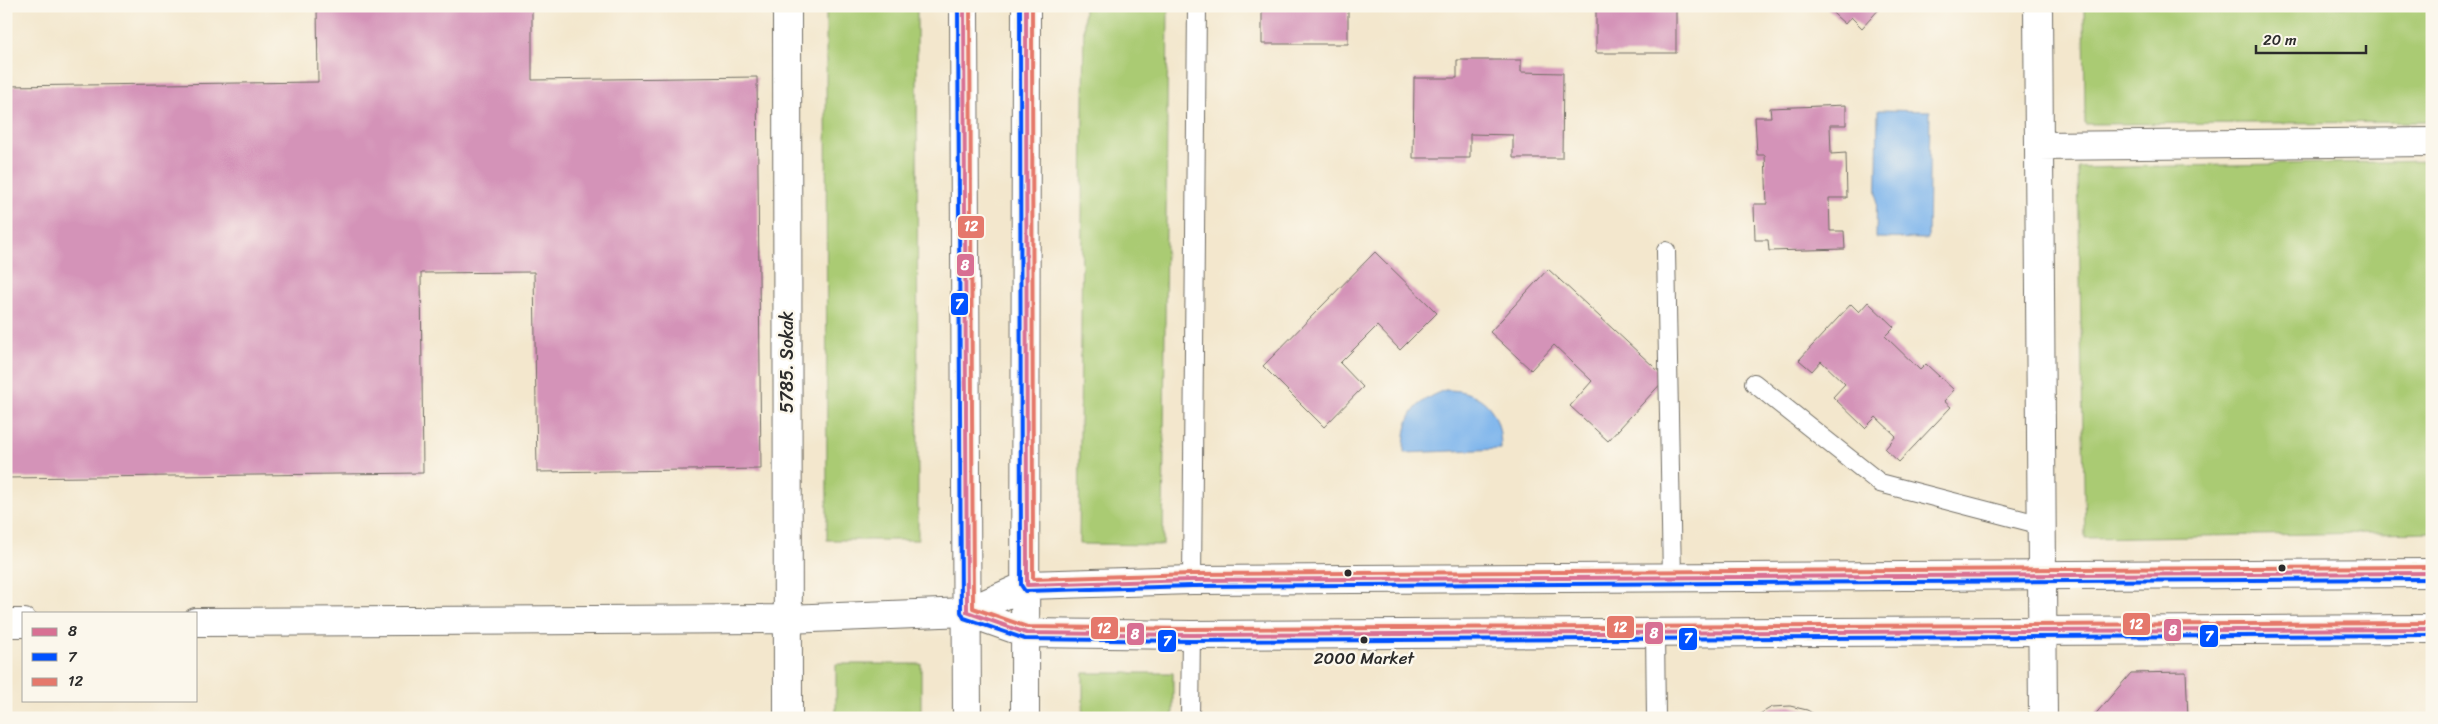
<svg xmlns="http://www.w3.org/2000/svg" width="2438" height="724" font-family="Sriracha,sans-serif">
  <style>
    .green { fill: #aacb73; stroke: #6a7b4f }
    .water { fill: #7cb4ec; stroke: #54708c }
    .building { fill: #d493b8 }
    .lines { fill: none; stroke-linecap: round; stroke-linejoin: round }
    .service-casing { stroke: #716d64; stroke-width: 20 }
    .minor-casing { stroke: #716d64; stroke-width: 30 }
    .tertiary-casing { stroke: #716d64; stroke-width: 30 }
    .service { stroke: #fff; stroke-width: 18 }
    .minor { stroke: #fff; stroke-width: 28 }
    .tertiary { stroke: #fff; stroke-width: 28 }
    .bus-1-casing { stroke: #fbf7ec; stroke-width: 8 }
    .bus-2-casing { stroke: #fbf7ec; stroke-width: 8 }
    .bus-3-casing { stroke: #fbf7ec; stroke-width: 8 }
    .bus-1 { stroke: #d87093; stroke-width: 4 }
    .bus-2 { stroke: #0051ff; stroke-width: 4 }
    .bus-3 { stroke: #e5786b; stroke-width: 4 }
    .bus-dot { fill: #2b2b2b; stroke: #fbf7ec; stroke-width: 2 }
    .labels { text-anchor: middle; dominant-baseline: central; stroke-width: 5; stroke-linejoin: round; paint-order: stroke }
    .bus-label { font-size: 17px; fill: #2b2b2b; stroke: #fbf7ec }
    .street-label { font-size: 18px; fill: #2b2b2b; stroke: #fbf7ec }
    .line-badge { stroke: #fbf7ec; stroke-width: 2 }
    .badge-label { font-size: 14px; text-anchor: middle; font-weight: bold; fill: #fff }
  </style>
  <rect width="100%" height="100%" fill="#fbf7ec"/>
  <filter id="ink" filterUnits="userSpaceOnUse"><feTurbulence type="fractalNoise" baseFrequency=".02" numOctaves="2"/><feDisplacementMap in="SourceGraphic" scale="10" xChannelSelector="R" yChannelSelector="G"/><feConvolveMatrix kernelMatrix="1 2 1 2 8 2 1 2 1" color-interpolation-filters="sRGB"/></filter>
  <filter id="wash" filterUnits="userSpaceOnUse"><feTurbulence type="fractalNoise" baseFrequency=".0096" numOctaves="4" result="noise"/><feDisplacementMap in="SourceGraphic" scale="20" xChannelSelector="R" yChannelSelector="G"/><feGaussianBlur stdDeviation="1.12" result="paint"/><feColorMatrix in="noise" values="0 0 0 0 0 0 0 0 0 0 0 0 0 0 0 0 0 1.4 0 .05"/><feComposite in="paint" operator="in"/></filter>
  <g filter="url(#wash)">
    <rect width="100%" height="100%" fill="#f3e7cd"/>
    <path class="green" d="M826,6H917L918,540H827Z
      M1084,6H1168L1163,545L1079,544Z
      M2084,6H2432V122L2085,124Z
      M2432,161V532L2085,538L2078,168Z
      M836,664H921V718H836Z
      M1083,673H1173V718H1083Z"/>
    <path class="water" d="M1878,110L1930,111L1928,239L1876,238Z
      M1445,390C1484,390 1501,411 1501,449L1404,453C1404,419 1412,402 1445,390Z"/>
    <g id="blocks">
      <path class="building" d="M317,6H532V80L757,77L761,469L537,472L534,272L421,273L423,473L6,478V86L318,82Z
        M1262,6H1348V44H1262Z
        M1578,6H1676V53H1596V9H1578Z
        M1825,6H1882L1862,28L1851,17L1845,24Z
        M1457,60H1521V72L1563,73L1562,158H1513V135L1470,134V158H1413L1414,78H1457Z
        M1846,105V125H1830L1831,154L1846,153L1847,198H1829L1830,231H1844L1845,249L1769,251L1768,240H1755L1754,204H1767L1765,155H1757L1755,117H1771L1770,108Z
        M1375,252L1437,313L1400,350L1377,326L1340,363L1363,387L1324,427L1263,366Z
        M1548,269L1666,378L1608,441L1570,406L1592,381L1554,345L1531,370L1490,332Z
        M1868,302L1894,327L1885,336L1920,370L1926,364L1954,390L1944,401L1951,407L1899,462L1885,449L1896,436L1876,417L1865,428L1833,397L1845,384L1821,361L1812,371L1799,360L1851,304L1859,312Z
        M2186,672L2188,718H2092L2131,673Z
        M1790,706L1807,710L1821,718H1753L1772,707Z"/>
    </g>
  </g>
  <g filter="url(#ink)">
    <use href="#blocks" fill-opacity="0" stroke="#716d64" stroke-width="1"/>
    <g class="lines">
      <defs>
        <path id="service" d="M1666,251L1672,579
          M1754,383L1880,483L2042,525
          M1192,580L1197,6
          M1655,633L1656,718
          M1190,718L1191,635"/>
        <path id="minor" d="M787,6L788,718
          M2038,6L2043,718
          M2039,146L2432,142
          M196,622L787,619L967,612
          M6,623H24"/>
        <path id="tertiary" d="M964,6L967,718
          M967,612L1027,585L1192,580L2432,573
          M967,612L1026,633L1191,635L2432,629
          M1025,718L1026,6"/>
      </defs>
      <use href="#service" class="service-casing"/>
      <use href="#minor" class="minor-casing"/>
      <use href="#tertiary" class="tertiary-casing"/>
      <use href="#service" class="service"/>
      <use href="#minor" class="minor"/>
      <use href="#tertiary" class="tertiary"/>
      <defs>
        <path id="bus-1" d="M964,6L967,612L1026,633L1191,635L2432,629
          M1026,6L1027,585L1192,580L2432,573"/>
        <path id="bus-2" d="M958,6L961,612L964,618L1025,639L1191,641L2432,635
          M1020,6L1021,585L1025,591L1192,586L2432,579"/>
        <path id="bus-3" d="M970,6L973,608L1027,627L1191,629L2432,623
          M1032,6L1033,579L1192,574L2432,567"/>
      </defs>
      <use href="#bus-1" class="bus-1-casing"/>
      <use href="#bus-2" class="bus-2-casing"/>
      <use href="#bus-3" class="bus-3-casing"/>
      <use href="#bus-1" class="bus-1"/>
      <use href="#bus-2" class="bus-2"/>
      <use href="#bus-3" class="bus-3"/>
    </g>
  </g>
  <g class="bus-dot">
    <circle cx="2282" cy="568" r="4.5"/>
    <circle cx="1348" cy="573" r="4.5"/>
    <circle cx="1364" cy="640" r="4.5"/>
  </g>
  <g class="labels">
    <g class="bus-label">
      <text x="1364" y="658">2000 Market</text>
    </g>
    <g class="street-label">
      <text transform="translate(787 362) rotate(-90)">5785. Sokak</text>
    </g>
  </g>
  <g class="line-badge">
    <rect x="957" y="215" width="28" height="24" rx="5" fill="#e5786b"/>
    <rect x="956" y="253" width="19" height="24" rx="5" fill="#d87093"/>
    <rect x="950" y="292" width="19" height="24" rx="5" fill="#0051ff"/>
    <rect x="2122" y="612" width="29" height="24" rx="5" fill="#e5786b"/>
    <rect x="1606" y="615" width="29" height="24" rx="5" fill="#e5786b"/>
    <rect x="1090" y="616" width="29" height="24" rx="5" fill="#e5786b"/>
    <rect x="2163" y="618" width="19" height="24" rx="5" fill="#d87093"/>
    <rect x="1644" y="621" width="20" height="24" rx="5" fill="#d87093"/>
    <rect x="1126" y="622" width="19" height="24" rx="5" fill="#d87093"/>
    <rect x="2199" y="624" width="20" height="24" rx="5" fill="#0051ff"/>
    <rect x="1678" y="627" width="20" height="24" rx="5" fill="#0051ff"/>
    <rect x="1157" y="629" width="20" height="24" rx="5" fill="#0051ff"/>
  </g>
  <g class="badge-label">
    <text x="971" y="231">12</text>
    <text x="965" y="270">8</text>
    <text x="959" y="309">7</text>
    <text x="2136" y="629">12</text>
    <text x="1620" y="632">12</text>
    <text x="1104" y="633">12</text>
    <text x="2173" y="635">8</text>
    <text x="1654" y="638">8</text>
    <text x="1135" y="639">8</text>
    <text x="2209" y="641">7</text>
    <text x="1688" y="643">7</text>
    <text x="1167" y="646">7</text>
  </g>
  <rect width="2438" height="724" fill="none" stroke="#fbf7ec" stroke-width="25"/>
  <rect x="22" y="612" width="175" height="90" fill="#fbf7ec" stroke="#a8a59f"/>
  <rect x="32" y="628" width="25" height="8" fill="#d87093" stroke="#a8a59f"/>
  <text x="68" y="636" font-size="15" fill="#2b2b2b">8</text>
  <rect x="32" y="653" width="25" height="8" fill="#0051ff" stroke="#a8a59f"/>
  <text x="68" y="662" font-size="15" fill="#2b2b2b">7</text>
  <rect x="32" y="678" width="25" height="8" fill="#e5786b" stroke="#a8a59f"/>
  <text x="68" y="686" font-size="15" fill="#2b2b2b">12</text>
  <path d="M2256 45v8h110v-8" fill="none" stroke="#2b2b2b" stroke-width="2.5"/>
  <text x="2263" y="45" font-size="15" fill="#2b2b2b" stroke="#fbf7ec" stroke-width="4" paint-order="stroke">20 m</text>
</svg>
